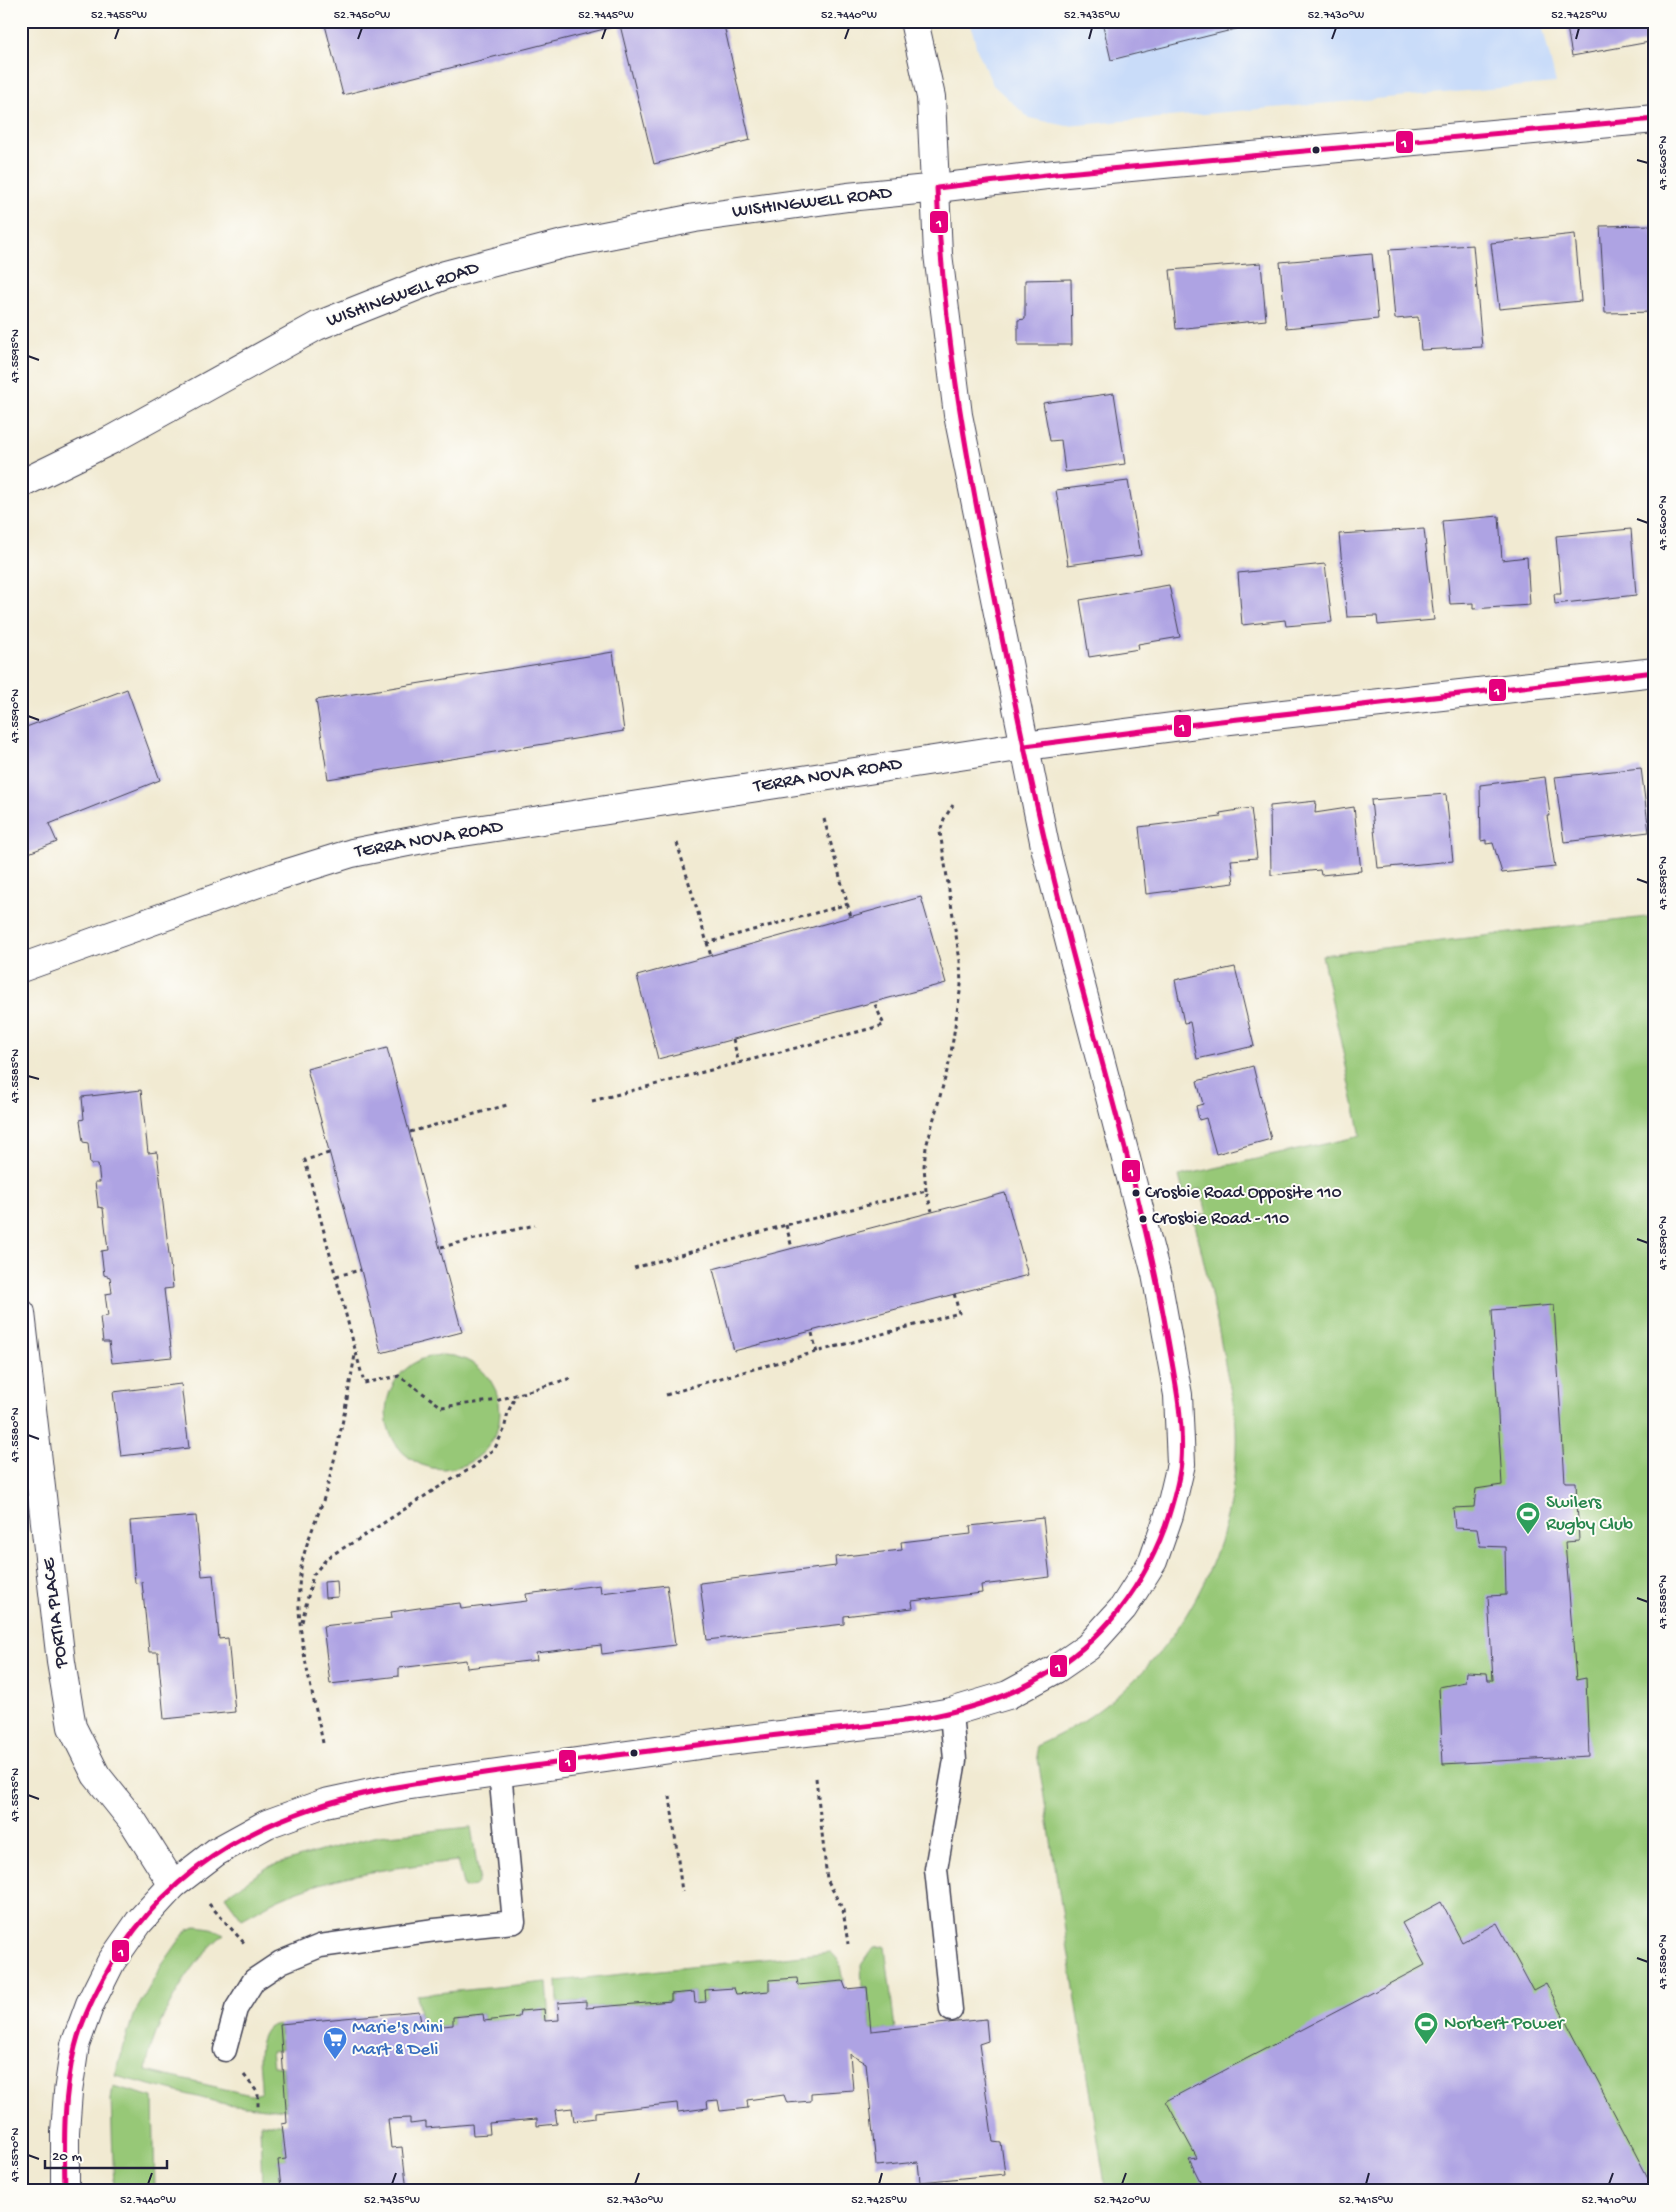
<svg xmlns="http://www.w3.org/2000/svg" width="1676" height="2212" font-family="'Gochi Hand',sans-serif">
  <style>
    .built { fill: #c9dcf9 }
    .green { fill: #97c877; stroke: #5c7559 }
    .building { fill: #aea3e3 }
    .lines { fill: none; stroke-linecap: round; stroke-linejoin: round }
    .lane-casing { stroke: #414052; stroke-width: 25 }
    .street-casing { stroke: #414052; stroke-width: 30 }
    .secondary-casing { stroke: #414052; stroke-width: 30 }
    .path { stroke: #414052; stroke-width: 3; stroke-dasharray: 4 4; stroke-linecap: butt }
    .lane { stroke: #fff; stroke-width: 22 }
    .street { stroke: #fff; stroke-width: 28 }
    .secondary { stroke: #fff; stroke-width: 28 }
    .bus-1-casing { stroke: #fdfcf7; stroke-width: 9 }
    .bus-1 { stroke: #e5007d; stroke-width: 5 }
    .ticks { fill: none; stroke: #22223b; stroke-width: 2 }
    .bus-dot { fill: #22223b; stroke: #fdfcf7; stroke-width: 2 }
    .labels { text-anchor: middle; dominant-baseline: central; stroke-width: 4; stroke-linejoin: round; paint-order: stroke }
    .bus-label { font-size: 18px; fill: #22223b; stroke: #fdfcf7; text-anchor: start }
    .street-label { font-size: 19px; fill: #22223b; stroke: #fdfcf7 }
    .leisure-label { font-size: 19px; fill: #27864d; stroke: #fdfcf7; text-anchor: start }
    .shop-label { font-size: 19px; fill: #366cbe; stroke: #fdfcf7; text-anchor: start }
    .line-badge { stroke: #fdfcf7; stroke-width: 2 }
    .badge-label { font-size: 14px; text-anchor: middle; font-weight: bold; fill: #fff }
    .neatline { fill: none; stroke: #22223b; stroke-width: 2 }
    .ticks-label { font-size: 12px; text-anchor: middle; fill: #22223b }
  </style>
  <rect width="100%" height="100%" fill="#fdfcf7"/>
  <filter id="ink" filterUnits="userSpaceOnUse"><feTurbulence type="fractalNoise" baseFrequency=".02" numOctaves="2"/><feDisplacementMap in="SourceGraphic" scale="10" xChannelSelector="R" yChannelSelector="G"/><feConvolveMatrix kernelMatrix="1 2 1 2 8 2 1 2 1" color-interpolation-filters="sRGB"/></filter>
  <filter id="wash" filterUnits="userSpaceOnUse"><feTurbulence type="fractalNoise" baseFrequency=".0096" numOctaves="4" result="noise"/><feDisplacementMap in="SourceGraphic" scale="20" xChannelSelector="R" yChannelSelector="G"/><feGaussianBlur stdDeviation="1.12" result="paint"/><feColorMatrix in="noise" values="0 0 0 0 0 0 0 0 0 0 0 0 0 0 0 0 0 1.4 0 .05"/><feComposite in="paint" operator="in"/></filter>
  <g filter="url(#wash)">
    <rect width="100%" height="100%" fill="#f1ead2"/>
    <path class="built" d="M970,21H1541L1556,83L1067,126L1029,118L993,85L977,50Z"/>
    <path class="green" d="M1655,916V2191H1106L1036,1746C1161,1692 1241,1563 1236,1427C1235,1406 1229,1384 1225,1364C1216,1314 1205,1265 1193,1216L1207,1214L1201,1189L1183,1192L1179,1176L1361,1136L1322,955Z
      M386 1412a57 57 0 1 1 114 0a57 57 0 1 1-114 0Z
      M471,1827L479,1877C477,1887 473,1887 464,1888L457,1861C397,1867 335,1874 279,1899C266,1905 254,1913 242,1919L225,1896L268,1867L321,1851L378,1836Z
      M197,1926L211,1928L224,1934C190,1962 151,2027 146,2071L251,2095L261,2093C262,2072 252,2042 270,2026L280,2024L281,2050L271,2052L273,2066L283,2067L286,2110L225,2104L115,2076L133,2016L162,1965L186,1931Z
      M885,1946L895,2029L871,2031L867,1987H862L861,1965L874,1947Z
      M831,1952L839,1961L843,1981L798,1985L797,1978L769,1980V1991L736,1994L734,1988L705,1990L706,2002L695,2003L694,1992L671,1994V2001L586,2008L585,2001L558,2003L557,1981Z
      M547,1982L550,2020L545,2021L544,2009L520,2011L519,2017L484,2021L483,2014L453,2016V2025L422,2028L417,1995Z
      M113,2086L153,2097L155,2191H114L111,2100Z
      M260,2124H282L286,2159L278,2160L281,2188L289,2187V2191H262Z"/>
    <g id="blocks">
      <path class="building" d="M324,21H723L750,140L654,164L620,25L343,95Z
        M1102,21H1264V22L1111,60Z
        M1566,21H1655V41L1572,56Z
        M1655,225V312L1605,313L1600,226Z
        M1575,234L1581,301L1499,309L1491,243Z
        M1473,245L1482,347L1421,350L1418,317L1395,319L1389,250Z
        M1372,254L1378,319L1286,328L1280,262Z
        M1261,263L1266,320L1176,329L1170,270Z
        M1071,279L1072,345H1018V320L1025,319V280Z
        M1114,393L1125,464L1065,472L1061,440L1050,441L1043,403Z
        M1128,481L1141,555L1068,565L1056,490Z
        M1499,516L1502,560L1527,557L1530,605L1473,609V603L1450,604L1442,521Z
        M1424,529L1434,620L1378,625L1377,616L1347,617L1339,534Z
        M1631,529L1636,595L1555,604L1554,594H1561L1556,536Z
        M1325,564L1332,622L1286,626L1285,620L1242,625L1238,573Z
        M1169,585L1180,637L1138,644L1139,649L1089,657L1080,600Z
        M613,652L624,731L328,779L316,700Z
        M127,689L160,780L49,824L57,842L21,856V729Z
        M1641,768L1649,832L1564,842L1555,777Z
        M1545,777L1550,816H1547L1555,867L1502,873L1493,843L1486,844V840L1481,841L1480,785Z
        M1446,794L1453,861L1378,868L1371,800Z
        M1316,801L1315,813L1354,807L1361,871L1321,875L1320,870L1271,875L1270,806Z
        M1251,808L1257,858L1231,860L1234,883L1146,894L1139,827L1221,817L1220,813Z
        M921,897L946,983L658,1059L637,976Z
        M1235,967L1254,1046L1197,1059L1190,1022L1184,1023L1175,980Z
        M387,1048L462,1332L381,1353L361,1270L307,1069Z
        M1253,1066L1271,1139L1216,1154L1206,1118L1199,1120L1196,1106L1203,1104L1197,1081Z
        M141,1090L148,1153L157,1152L161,1187L173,1288L164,1289L172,1357L112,1363L109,1342H103L100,1317L108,1316L105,1294L112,1293L110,1277L104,1275L101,1251L108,1250L103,1208L98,1207L95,1182H100L98,1164H90L88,1143L83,1142L80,1120L84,1119L82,1097Z
        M1005,1193L1028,1275L734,1351L713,1269Z
        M1554,1305L1565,1482H1576L1579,1541L1565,1542L1576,1680L1586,1678L1589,1756L1443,1764L1439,1687L1465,1682L1466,1672L1487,1673L1488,1680H1493L1488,1596L1506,1595L1505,1547L1480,1546L1477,1529L1455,1528L1453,1508L1474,1507L1476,1489L1502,1485L1492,1310Z
        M181,1384L189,1448L121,1456L113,1392Z
        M196,1516L202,1576L213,1575L219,1639L228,1638L235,1712L164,1719L158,1652H149L142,1582L135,1583L130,1521Z
        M1043,1518L1050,1577L981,1585L982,1593L912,1601L913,1608L844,1616V1624L707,1640L700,1583L836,1566L835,1557L902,1550L901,1542L971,1534L970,1526Z
        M337,1581L338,1597L325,1598L324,1582Z
        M600,1585L601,1593L667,1585L675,1645L602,1654L601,1645L536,1653L537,1660L467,1668L466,1660L399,1668V1676L330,1684L323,1626L392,1618L391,1612L426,1607L460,1603L461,1609L527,1601L526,1594Z
        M1441,1902L1462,1942L1497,1923L1533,1990L1546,1983L1655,2191H1205L1189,2159L1197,2158L1166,2101L1425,1965L1402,1923Z
        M797,1978L798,1985L843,1981L846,1989L867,1987L871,2031L986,2019L988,2041L979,2044L993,2142L1001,2143L1005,2174L920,2182L918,2162L876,2166L866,2063L850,2054L853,2090L811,2093V2101L787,2103L784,2095L747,2100L748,2108L720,2111L718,2100L707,2101L708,2108L678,2112L677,2103L595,2112V2118L574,2121L572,2108L555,2110L557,2124L537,2126V2119L489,2123L490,2134L473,2135L472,2124L426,2128V2122L410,2124V2118L388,2119L391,2148L402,2147L407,2191H289V2187L281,2188L278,2160L286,2159L282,2124L287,2123L280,2024L419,2011L422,2028L453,2025V2017L483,2014L484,2021L519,2017L520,2011L544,2009L545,2021L559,2020L558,2003L586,2001V2008L671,2001V1994L694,1992L695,2003L706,2002L705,1990L734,1988L736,1994L769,1991V1980Z"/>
    </g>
  </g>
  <g filter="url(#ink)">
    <use href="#blocks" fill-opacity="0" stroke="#414052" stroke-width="1"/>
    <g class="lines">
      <defs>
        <path id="lane" d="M951,2010L936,1869L955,1760L951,1712
          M225,2050L236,2009L254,1980L281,1962L320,1946L435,1930L514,1922L500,1772"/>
        <path id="street" d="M937,188L1055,174L1655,119
          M21,968L275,877L352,853L443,835L1025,746L1212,722L1655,672
          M21,1313L61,1662L72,1727L96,1775L132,1820L173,1885"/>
        <path id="secondary" d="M21,484L111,440L317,326L445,275L563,244L695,218L848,197L937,188
          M65,2191V2132L68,2092L75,2045L90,2004L111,1962L139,1922L173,1885L216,1852L267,1824L325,1803L404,1786L721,1742L900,1721L951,1712L1008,1695L1056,1669L1088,1647L1123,1608L1153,1561L1169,1515L1181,1464L1178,1395L1156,1274L1046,851L958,415L938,254L931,97L914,21"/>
      </defs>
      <use href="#lane" class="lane-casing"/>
      <use href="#street" class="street-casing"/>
      <use href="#secondary" class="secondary-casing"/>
      <path class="path" d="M824,819L851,917
        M677,843L711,956
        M706,943L848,904
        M733,1039L739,1064
        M592,1101L884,1025L874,1002
        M410,1132L507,1105
        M329,1153L305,1160L364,1383L399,1376L442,1407L499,1400L571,1378
        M926,1191L924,1166L926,1147L950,1060L961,985L960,961L940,832L944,819L953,805
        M786,1225L792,1248
        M441,1247L535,1225
        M634,1268L786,1225L926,1191L932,1211
        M336,1276L361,1270
        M812,1333L817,1353
        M666,1395L710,1381L959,1313L954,1293
        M302,1622L313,1575L328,1557L359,1539L434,1490L472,1468L495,1448L504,1430L508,1412L516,1395
        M323,1743C312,1688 294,1631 300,1575C303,1545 319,1517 327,1488C339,1444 347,1400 355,1355
        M816,1778L827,1879L843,1910L848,1944
        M670,1796L682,1892
        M209,1904L246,1945
        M244,2075L258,2093V2107"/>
      <use href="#lane" class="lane"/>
      <use href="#street" class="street"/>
      <use href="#secondary" class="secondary"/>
      <defs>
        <path id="bus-1" d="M1025,746L1212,722L1655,672
          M65,2191C64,2143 63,2094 75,2047C82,2018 96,1991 111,1965C174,1859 273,1811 390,1788C518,1766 649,1751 778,1735C863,1725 952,1724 1029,1684C1095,1650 1139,1596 1165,1527C1172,1506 1179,1484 1181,1462C1184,1421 1175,1380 1168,1340C1146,1215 1110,1093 1077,970C1043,843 1017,716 992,587C966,455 942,323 937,188L1055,174L1655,119"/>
      </defs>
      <use href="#bus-1" class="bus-1-casing"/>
      <use href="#bus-1" class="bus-1"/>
    </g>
  </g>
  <path class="ticks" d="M115,39L119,28M358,39L362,28M602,39L606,28M845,39L849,28M1089,39L1092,28M1332,39L1336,28M1576,39L1579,28M1637,160L1648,163M28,356L39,360M1637,519L1648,523M28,716L39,720M1637,879L1648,883M28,1076L39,1079M1637,1239L1648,1243M28,1435L39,1439M1637,1598L1648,1602M28,1795L39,1799M1637,1958L1648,1962M28,2155L39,2159M148,2184L152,2173M392,2184L396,2173M635,2184L639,2173M879,2184L882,2173M1122,2184L1126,2173M1366,2184L1369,2173M1609,2184L1613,2173"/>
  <defs>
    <symbol id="stadium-pin" viewBox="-11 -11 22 30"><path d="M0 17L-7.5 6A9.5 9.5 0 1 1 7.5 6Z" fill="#2e9e5b" stroke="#fdfcf7"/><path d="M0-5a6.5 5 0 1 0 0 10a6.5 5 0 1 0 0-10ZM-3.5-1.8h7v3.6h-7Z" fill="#fff"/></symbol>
    <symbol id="supermarket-pin" viewBox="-11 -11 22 30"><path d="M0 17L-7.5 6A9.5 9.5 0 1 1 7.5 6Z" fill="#3f7fe0" stroke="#fdfcf7"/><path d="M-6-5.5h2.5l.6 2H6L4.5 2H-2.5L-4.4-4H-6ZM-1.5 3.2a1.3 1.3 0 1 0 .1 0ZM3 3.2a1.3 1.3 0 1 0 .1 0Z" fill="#fff"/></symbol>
  </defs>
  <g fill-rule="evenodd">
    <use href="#stadium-pin" x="1514" y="1500" width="28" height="38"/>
    <use href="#stadium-pin" x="1412" y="2010" width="28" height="38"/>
    <use href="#supermarket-pin" x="321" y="2025" width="28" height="38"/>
  </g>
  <g class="bus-dot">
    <circle cx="1316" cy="150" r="4.5"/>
    <circle cx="1136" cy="1193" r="4.5"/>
    <circle cx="1143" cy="1219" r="4.5"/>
    <circle cx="634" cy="1753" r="4.5"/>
  </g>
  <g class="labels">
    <g class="bus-label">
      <text x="1145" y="1193">Crosbie Road Opposite 110</text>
      <text x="1152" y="1219">Crosbie Road - 110</text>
    </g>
    <g class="street-label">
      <text transform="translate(812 203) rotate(-7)">WISHINGWELL ROAD</text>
      <text transform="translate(403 295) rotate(-20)">WISHINGWELL ROAD</text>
      <text transform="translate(828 776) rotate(-9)">TERRA NOVA ROAD</text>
      <text transform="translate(429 840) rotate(-10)">TERRA NOVA ROAD</text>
      <text transform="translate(56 1613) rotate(-97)">PORTIA PLACE</text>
    </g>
    <g class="leisure-label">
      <text x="1546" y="1503">Swilers<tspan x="1546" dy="22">Rugby Club</tspan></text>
      <text x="1444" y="2024">Norbert Power</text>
    </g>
    <g class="shop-label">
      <text x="352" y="2028">Marie's Mini<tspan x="352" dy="22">Mart &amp; Deli</tspan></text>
    </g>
  </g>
  <g class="line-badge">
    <rect x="1395" y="130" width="19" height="24" rx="5" fill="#e5007d"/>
    <rect x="929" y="210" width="20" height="24" rx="5" fill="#e5007d"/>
    <rect x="1488" y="678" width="19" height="24" rx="5" fill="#e5007d"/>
    <rect x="1173" y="714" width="19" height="24" rx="5" fill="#e5007d"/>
    <rect x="1121" y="1159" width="20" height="24" rx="5" fill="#e5007d"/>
    <rect x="1049" y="1654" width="19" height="24" rx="5" fill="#e5007d"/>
    <rect x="558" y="1749" width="19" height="24" rx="5" fill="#e5007d"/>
    <rect x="111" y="1939" width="19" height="24" rx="5" fill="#e5007d"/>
  </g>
  <g class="badge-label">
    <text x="1404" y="147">1</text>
    <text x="939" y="227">1</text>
    <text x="1497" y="695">1</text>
    <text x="1182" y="731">1</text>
    <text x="1131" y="1176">1</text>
    <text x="1058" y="1671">1</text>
    <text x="568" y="1766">1</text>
    <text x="121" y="1956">1</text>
  </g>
  <rect width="1676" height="2212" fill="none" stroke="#fdfcf7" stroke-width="55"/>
  <path d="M45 2160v8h122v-8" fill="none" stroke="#22223b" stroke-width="2.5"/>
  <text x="52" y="2160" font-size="15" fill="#22223b" stroke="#fdfcf7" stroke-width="4" paint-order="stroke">20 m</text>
  <rect x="28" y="28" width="1620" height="2156" class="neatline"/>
  <g class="ticks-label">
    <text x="119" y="18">52.7455°W</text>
    <text x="362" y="18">52.7450°W</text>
    <text x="606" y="18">52.7445°W</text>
    <text x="849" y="18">52.7440°W</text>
    <text x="1092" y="18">52.7435°W</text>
    <text x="1336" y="18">52.7430°W</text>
    <text x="1579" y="18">52.7425°W</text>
    <text transform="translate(1662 163) rotate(-90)" y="4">47.5605°N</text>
    <text transform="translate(14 356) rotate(-90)" y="4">47.5595°N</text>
    <text transform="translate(1662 523) rotate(-90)" y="4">47.5600°N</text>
    <text transform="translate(14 716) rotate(-90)" y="4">47.5590°N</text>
    <text transform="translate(1662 883) rotate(-90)" y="4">47.5595°N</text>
    <text transform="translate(14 1076) rotate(-90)" y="4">47.5585°N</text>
    <text transform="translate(1662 1243) rotate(-90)" y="4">47.5590°N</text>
    <text transform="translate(14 1435) rotate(-90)" y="4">47.5580°N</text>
    <text transform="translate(1662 1602) rotate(-90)" y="4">47.5585°N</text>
    <text transform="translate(14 1795) rotate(-90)" y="4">47.5575°N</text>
    <text transform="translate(1662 1962) rotate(-90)" y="4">47.5580°N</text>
    <text transform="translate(14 2155) rotate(-90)" y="4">47.5570°N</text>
    <text x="148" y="2203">52.7440°W</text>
    <text x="392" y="2203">52.7435°W</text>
    <text x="635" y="2203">52.7430°W</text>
    <text x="879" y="2203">52.7425°W</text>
    <text x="1122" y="2203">52.7420°W</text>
    <text x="1366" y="2203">52.7415°W</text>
    <text x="1609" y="2203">52.7410°W</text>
  </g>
</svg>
